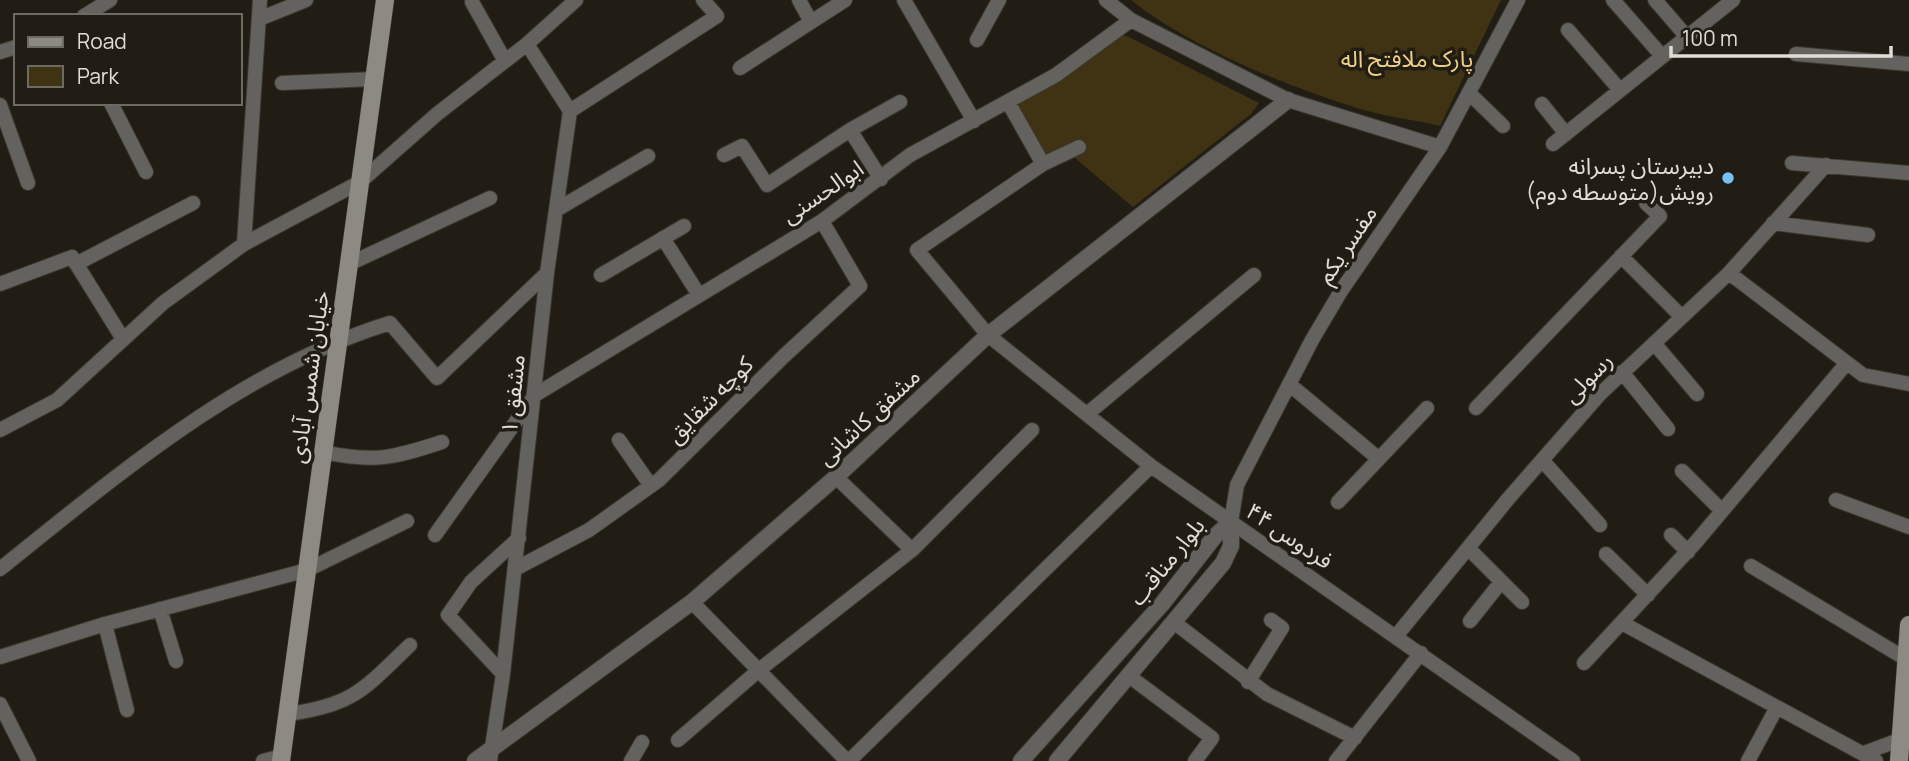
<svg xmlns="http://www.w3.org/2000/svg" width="1909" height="761" font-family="Manrope,'Noto Sans Arabic',sans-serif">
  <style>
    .green { fill: #3f3314 }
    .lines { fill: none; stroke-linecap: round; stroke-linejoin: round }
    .minor-casing { stroke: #3c3830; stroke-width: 16 }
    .tertiary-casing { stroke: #3c3830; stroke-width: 18 }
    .secondary-casing { stroke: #3c3830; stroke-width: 19 }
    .minor { stroke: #64625e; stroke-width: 14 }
    .tertiary { stroke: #64625e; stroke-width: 16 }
    .secondary { stroke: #8d8983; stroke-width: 18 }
    .poi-dot { fill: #75c0f6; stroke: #211d15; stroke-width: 2.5 }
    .labels { text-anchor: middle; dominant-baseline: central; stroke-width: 7; stroke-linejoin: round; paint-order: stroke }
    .park-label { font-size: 23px; fill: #f0d086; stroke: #211d15 }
    .poi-label { font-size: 23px; fill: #e0ddd8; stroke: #211d15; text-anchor: end }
    .street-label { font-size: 23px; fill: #e0ddd8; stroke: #211d15 }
  </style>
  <rect width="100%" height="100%" fill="#211d15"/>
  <path class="green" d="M1131,0H1501L1440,126C1411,119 1379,116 1351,106C1281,84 1187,45 1131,0Z
    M1117,35L1127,36L1259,103L1251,114L1133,207L1070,154L1045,161L1011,103Z"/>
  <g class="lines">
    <defs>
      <path id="minor" d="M799,0L811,22
        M904,0L974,121
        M1106,0L1131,20L1288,100L1440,147
        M1613,0L1662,56
        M1655,0L1687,37
        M472,2L505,61
        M84,16L110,0
        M259,19L306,0
        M1568,30L1620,90
        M977,40L999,0
        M0,52L16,47
        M1796,54L1909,64
        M740,68L845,0
        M282,83L374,79
        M1470,94L1503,126
        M1008,102L1043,164
        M111,103L146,172
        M1542,104L1566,134
        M0,105L28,183
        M570,111L717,16L703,0
        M1553,144L1733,0
        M1079,147L1043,164L917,250L988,335L1151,466L1573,761
        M724,155L742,146L767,185L850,130
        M1792,163L1909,173
        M881,179L850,130L900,102
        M556,210L648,156
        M1773,223L1868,235
        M663,238L699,295
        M244,244L260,0
        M1621,256L1682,317
        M76,264L193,203
        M349,264L490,198
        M1729,273L1863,375L1909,384
        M601,275L684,226
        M0,284L72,257L123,339
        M1654,343L1697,394
        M1622,372L1668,429
        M1289,384L1379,459
        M1476,408L1660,216L1646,203
        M1087,414L1254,275
        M0,430L57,400L163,303L244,244L360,182L437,114L527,44L576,0
        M619,440L651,486
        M323,452C375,463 393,458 442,442
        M1542,460L1600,525
        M1682,471L1722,511
        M836,477L912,550
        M1836,500L1909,527
        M1338,502L1427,408
        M1231,522L1237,485L1312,340L1341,291L1440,147L1518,0
        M435,535L535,395L822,221L910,155L1056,75L1131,20
        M1671,535L1688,552
        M1468,548L1522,602
        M1606,554L1648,595
        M1751,566L1906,659
        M0,569C120,473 241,369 390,323L437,378L547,273
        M515,569L589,530L659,480L784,356L860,286L822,221
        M692,602L847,761
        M160,609L176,661
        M1470,621L1501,582
        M1175,623L1267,694L1355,738
        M1622,623L1876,761
        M105,624L127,710
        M1397,635L1508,499L1600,394L1729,273L1826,165
        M0,657L105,624L307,570L407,521
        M1584,663L1696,542L1846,364
        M503,674L448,615L471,582L519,538
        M1129,676L1212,738L1195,761
        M1248,682L1282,628L1271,620
        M0,704L29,761
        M288,714C354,705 364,689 410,645
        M678,740L759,670L912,550L1032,430
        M1864,753L1899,740
        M263,761L282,756
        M490,761L503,674L547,273L570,111L527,44
        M631,761L642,742
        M849,761L1151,466
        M1336,761L1421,653
        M1748,761L1776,709"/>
      <path id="tertiary" d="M475,761L692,602L836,477L988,335L1288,100
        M1021,761L1162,604L1215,536L1231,522V546L1223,563L1057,761"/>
      <path id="secondary" d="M281,761L385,0
        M1899,761L1909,625"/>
    </defs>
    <use href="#minor" class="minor-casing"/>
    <use href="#tertiary" class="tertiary-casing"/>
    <use href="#secondary" class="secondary-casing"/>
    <use href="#minor" class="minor"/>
    <use href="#tertiary" class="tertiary"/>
    <use href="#secondary" class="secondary"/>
  </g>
  <circle class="poi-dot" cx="1728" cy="178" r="7"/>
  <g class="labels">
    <g class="park-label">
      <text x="1407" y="58">پارک ملافتح اله</text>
    </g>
    <g class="poi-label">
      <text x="1714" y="165">دبیرستان پسرانه<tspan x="1714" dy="26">رویش(متوسطه دوم)</tspan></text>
    </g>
    <g class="street-label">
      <text transform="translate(822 191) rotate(-34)">ابوالحسنی</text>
      <text transform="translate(1346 244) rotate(-56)">مفسر یکم</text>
      <text transform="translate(308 377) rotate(-82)">خیابان شمس آبادی</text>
      <text transform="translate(1587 377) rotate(-46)">رسولی</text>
      <text transform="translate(512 394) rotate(-84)">مشفق ۱</text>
      <text transform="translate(709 399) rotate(-45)">کوچه شقایق</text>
      <text transform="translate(868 416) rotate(-43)">مشفق کاشانی</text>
      <text transform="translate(1290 535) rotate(34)">فردوس ۴۴</text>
      <text transform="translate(1166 561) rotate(-51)">بلوار مناقب</text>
    </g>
  </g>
  <rect x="14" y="14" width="228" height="91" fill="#211d15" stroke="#6d6a63" stroke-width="2"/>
  <rect x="28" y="37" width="35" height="10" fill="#8d8983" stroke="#6d6a63" stroke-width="2"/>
  <text x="77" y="49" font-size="21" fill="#e0ddd8">Road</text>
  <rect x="28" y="66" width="35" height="21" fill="#3f3314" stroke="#6d6a63" stroke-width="2"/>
  <text x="77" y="84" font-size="21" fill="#e0ddd8">Park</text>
  <path d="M1671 46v10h220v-10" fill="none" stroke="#e0ddd8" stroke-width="3.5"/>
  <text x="1682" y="46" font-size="21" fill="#e0ddd8" stroke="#211d15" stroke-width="5" paint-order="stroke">100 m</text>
</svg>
